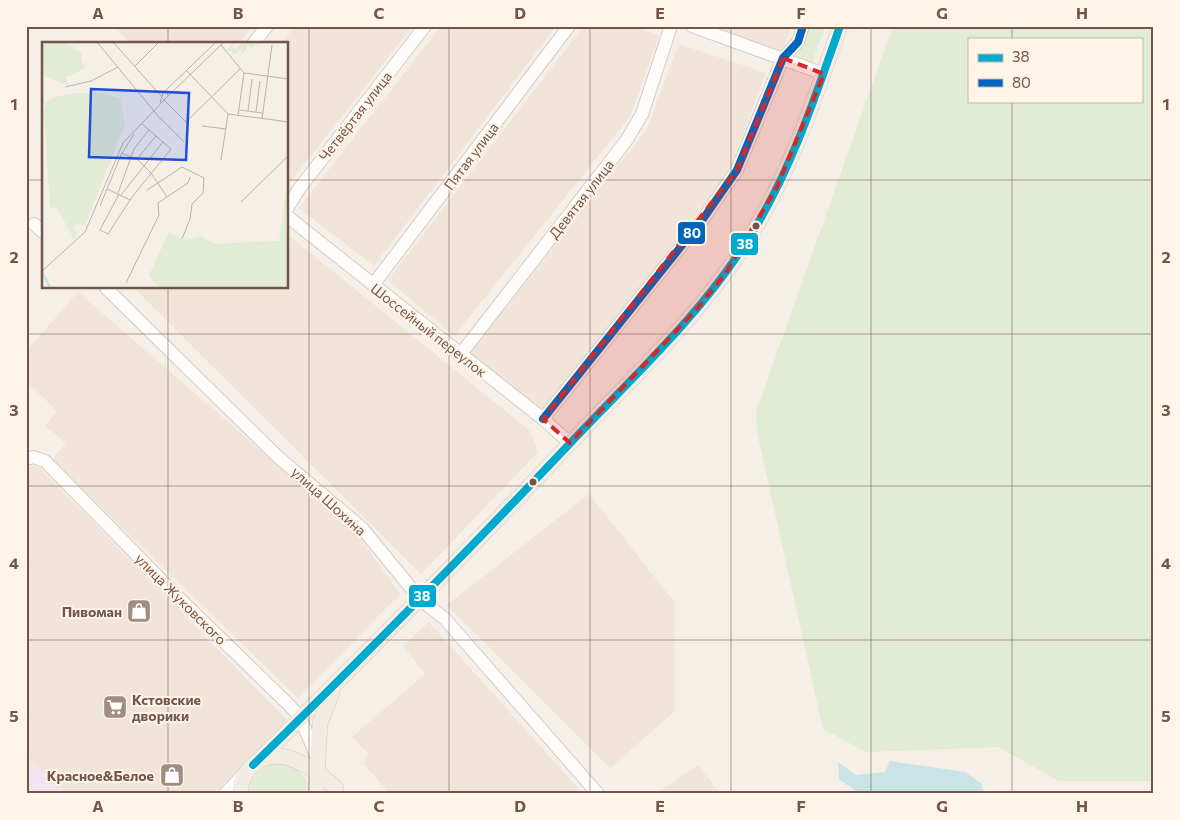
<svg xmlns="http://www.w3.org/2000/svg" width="1180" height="820" font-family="Commissioner,sans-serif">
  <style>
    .residential { fill: #f1e4d8 }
    .education { fill: #f1e6f0 }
    .green { fill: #e2ebd3; fill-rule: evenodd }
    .water { fill: #cae4e5 }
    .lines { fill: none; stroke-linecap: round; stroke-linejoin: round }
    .minor-casing { stroke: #d4ccc6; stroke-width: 14 }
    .major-casing { stroke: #d4cbc5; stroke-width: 16 }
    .minor { stroke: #fefdfc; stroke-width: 12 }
    .major { stroke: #f2ece4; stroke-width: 15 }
    .bus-1-casing { stroke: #fff4e8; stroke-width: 11 }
    .bus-2-casing { stroke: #fff4e8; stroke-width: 11 }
    .bus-1 { stroke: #00a9ce; stroke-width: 8 }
    .bus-2 { stroke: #0065bd; stroke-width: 8 }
    .marked { fill: #d62828; fill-opacity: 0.2; stroke: #d62828; stroke-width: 4; stroke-dasharray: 10 6; stroke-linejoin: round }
    .grid { fill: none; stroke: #725649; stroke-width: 1; stroke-opacity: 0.55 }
    .bus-dot { fill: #725649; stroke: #fff4e8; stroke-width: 2 }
    .labels { text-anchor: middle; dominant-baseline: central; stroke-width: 4; stroke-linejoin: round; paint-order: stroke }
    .street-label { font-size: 14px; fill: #725649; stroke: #fff4e8 }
    .poi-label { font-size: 14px; font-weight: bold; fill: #725649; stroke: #fff4e8; text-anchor: end }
    .inset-river { fill: none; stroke: #cae4e5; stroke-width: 2.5 }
    .inset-road { fill: none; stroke: #c1b2a8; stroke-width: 1 }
    .view { fill: #1d4ed8; fill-opacity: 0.15; stroke: #1d4ed8; stroke-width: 2.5 }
    .inset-edge { fill: none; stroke: #725649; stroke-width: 2.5 }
    .line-badge { stroke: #fff4e8; stroke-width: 2 }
    .badge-label { font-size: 14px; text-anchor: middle; font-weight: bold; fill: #fff }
    .neatline { fill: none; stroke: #725649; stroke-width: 2 }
    .grid-label { font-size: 16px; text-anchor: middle; font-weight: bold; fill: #725649 }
  </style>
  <rect width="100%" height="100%" fill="#f5efe8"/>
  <path class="residential" d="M115,26H252L239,44H130Z
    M295,26H413L288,185V44H281Z
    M441,26H556L374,266L299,208Z
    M584,26H635L659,36L631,115L454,336L388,280Z
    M706,26H791L783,51Z
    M679,44L766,73L728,173L545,411L468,355L647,129Z
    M288,235L530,431L538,452L421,574L134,288H288Z
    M78,292L359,536L400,594L298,698L52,460L66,443L45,426L57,411L26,381V352Z
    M33,466L40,468L287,720L214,794H26V469Z
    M589,494L675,603V711L610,768L447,605Z
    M429,622L583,794H390L363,763L369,754L352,737L425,674L403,646Z
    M698,765L720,794H656Z"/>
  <path class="education" d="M26,755L67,794H26Z"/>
  <path class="green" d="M810,26H825L812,63L798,57Z
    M893,26H1154V781H1059L998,747L866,752L823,729L757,432L756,412ZM969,39H1141V101H969Z
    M281,762C297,769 309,775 309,794H247C249,774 262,765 281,762Z"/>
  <path class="water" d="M890,761L965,772L982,784L983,794H860L839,779L838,762L856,775L885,772Z"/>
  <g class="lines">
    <defs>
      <path id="minor" d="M692,26L824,74
        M253,44L267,26
        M288,207L299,189L425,26
        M288,217L543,419L570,443
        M34,224L44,233
        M373,285L569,26
        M106,288L278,457L362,528L420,599L445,619L598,794
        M460,355L626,141L642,114L671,26
        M543,419L703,219L737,170L783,58L798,42L803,26
        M26,459L33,457L45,461L175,594L289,705L300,717L318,760
        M225,794L245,773"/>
      <path id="major" d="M253,765C363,657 471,548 577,436C637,373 703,312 749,238C790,173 815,98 840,26
        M240,794C240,783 244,773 252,766C278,741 315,769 336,788
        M316,794L320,723L332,693"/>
    </defs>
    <use href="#minor" class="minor-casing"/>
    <use href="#major" class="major-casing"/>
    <use href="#minor" class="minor"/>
    <use href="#major" class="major"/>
    <defs>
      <path id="bus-1" d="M253,765C363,657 471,548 577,436C637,373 703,312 749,238C790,173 815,98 840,26"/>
      <path id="bus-2" d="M543,419L703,219L737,170L783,58L798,42L803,26"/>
    </defs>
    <use href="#bus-1" class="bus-1-casing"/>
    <use href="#bus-2" class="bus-2-casing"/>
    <use href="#bus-1" class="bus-1"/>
    <use href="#bus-2" class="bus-2"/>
  </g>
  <path class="marked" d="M783,58L824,74L777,187L726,273L696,310L570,443L543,419L737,170Z"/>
  <path class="grid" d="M168,26V44M309,26V794M449,26V794M590,26V794M731,26V794M871,26V794M1012,26V39M1012,101V794M26,180H44M288,180H1154M168,288V794M26,334H1154M26,486H1154M26,640H1154"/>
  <defs>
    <symbol id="shop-square" viewBox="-11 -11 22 22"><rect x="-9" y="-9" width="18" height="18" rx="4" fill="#a08c81" stroke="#fff4e8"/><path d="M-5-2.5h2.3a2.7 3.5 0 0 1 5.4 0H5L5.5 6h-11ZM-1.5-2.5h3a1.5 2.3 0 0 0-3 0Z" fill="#fff"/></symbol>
    <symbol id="supermarket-square" viewBox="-11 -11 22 22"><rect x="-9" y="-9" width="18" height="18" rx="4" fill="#a08c81" stroke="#fff4e8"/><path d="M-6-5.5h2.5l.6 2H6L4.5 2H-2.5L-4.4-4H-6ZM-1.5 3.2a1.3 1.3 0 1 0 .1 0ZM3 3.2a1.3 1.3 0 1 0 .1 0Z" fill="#fff"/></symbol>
  </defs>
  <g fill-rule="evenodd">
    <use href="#shop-square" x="125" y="597" width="28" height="28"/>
    <use href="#supermarket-square" x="101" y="693" width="28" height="28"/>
    <use href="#shop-square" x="158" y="761" width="28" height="28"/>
  </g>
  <g class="bus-dot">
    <circle cx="756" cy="226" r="4.5"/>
    <circle cx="533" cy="482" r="4.5"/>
  </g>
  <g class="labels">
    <g class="street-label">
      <text transform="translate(355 116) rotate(-52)">Четвёртая улица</text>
      <text transform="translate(471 156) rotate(-53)">Пятая улица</text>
      <text transform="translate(581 199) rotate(-52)">Девятая улица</text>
      <text transform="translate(429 330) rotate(38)">Шоссейный переулок</text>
      <text transform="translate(329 501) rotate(42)">улица Шохина</text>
      <text transform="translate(181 599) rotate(45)">улица Жуковского</text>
    </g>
    <g class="poi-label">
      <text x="122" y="611">Пивоман</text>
      <text x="132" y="699" text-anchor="start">Кстовские<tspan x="132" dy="16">дворики</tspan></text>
      <text x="154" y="775">Красное&amp;Белое</text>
    </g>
  </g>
  <g transform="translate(42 42)">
    <rect width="246" height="246" fill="#f5efe8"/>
    <path d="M0,0H25L40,12L39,18L44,26L24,35L27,44L2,34ZM192,0H197L190,4L193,8L199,1H215L210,5L205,3V7L197,15L202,5L193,12L185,8ZM34,51H59L78,56L83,82L46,176L42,183L34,182L32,188L36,190L32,197L15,166L8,165L2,70L4,61L12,55ZM246,135V246H119L110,238L107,233L127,190L143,198L159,194L172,202L237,199Z" fill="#e2ebd3"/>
    <path class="inset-river" d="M0,230L9,247"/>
    <path class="inset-road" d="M55,0L116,74L142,100M71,0L120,55M179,3L202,31L247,37M93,24L117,0M144,28L186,72L247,80M23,45L49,39L76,25M122,50L174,0M126,54L182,0M121,57L144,80L198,27M197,68L221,71M206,69L210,37M214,70L218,39M196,73L202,31M220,77L230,3M160,84L184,87M79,111L95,117L109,131L125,155M95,117L114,94M179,118L186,72M65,147L88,158M105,148L140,125L162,136L161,151L150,162L148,177L140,197M76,151L92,107L107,88M77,152L58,188L66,192L90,155L129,107L99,81M79,153L121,100M199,160L247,113M58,164L79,113L92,92M0,229L43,190L81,101L126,54L125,49L121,51L118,61M84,241L117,173L116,161L146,141L148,135"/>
    <path class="view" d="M49,47L147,51L144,118L47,115Z"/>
    <rect width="246" height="246" class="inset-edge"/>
  </g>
  <g class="line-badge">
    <rect x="677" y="221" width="29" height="24" rx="5" fill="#0065bd"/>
    <rect x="730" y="232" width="29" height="24" rx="5" fill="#00a9ce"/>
    <rect x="408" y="584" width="29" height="24" rx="5" fill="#00a9ce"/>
  </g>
  <g class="badge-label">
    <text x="692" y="238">80</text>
    <text x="745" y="249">38</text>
    <text x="422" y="601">38</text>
  </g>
  <rect width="1180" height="820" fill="none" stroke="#fff4e8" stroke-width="55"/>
  <rect x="968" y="38" width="175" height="65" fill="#fff4e8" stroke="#c7b5a8"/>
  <rect x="978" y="54" width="25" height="8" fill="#00a9ce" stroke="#c7b5a8"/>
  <text x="1012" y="62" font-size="15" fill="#725649">38</text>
  <rect x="978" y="79" width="25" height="8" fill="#0065bd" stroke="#c7b5a8"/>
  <text x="1012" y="88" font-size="15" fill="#725649">80</text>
  <rect x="28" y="28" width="1124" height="764" class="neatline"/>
  <g class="grid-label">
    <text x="98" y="19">A</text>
    <text x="238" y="19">B</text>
    <text x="379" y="19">C</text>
    <text x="520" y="19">D</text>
    <text x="660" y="19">E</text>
    <text x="801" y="19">F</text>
    <text x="942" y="19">G</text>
    <text x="1082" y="19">H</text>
    <text x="14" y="110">1</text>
    <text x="1166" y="110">1</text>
    <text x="14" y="263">2</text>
    <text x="1166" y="263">2</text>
    <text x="14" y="416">3</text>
    <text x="1166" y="416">3</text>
    <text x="14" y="569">4</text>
    <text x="1166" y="569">4</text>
    <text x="14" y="722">5</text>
    <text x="1166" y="722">5</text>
    <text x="98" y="812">A</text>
    <text x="238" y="812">B</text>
    <text x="379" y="812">C</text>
    <text x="520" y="812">D</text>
    <text x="660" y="812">E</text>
    <text x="801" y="812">F</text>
    <text x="942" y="812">G</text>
    <text x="1082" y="812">H</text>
  </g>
</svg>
